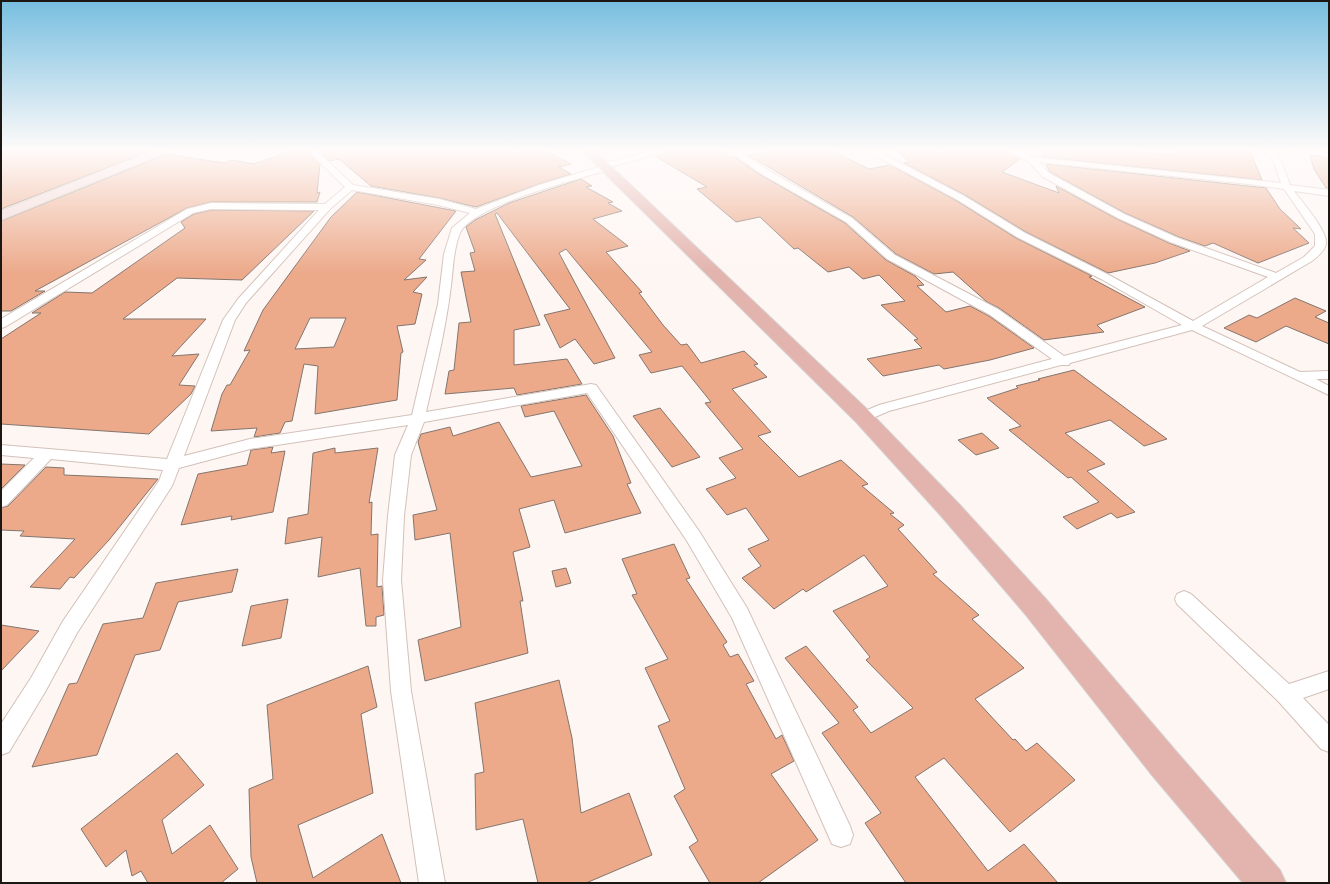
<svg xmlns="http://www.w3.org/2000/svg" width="1330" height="884" font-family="'Libre Baskerville',serif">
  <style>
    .building { fill: #ecaa8b; stroke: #84756d; fill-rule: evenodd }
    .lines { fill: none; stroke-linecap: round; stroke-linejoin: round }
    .minor-casing { stroke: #d3c1b9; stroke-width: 2 }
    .secondary-casing { stroke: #d3c1b9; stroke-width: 2 }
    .primary-casing { stroke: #d6d5d5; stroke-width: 2 }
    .minor { fill: #fff; fill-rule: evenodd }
    .secondary { fill: #f1d9d6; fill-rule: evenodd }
    .primary { fill: #e3b3ad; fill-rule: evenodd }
  </style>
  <rect width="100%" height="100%" fill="#fef6f3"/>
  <path class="building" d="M1,149H143L150,151L1,209Z
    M297,149H305L320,164L317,193L320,192L317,202H211L187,208L35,291H45L11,311H1V221L167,154L224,163L232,160L254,164Z
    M318,149H507L518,154L534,149H542L571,164L559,167L571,174L539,184L476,207L439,198L371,186L339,159L329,161Z
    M676,149H718L732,157H735L759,174L845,223L886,260L915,276L924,285L917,286L946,312L970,306L989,316L1034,348L990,360L944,369L939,365L883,376L867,359L922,348L914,340L918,339L881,305L905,301L879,275L863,279L849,267L828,272L798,248L794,249L760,217L736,222L697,189L707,187L655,156Z
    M792,149H828L869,169L890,165L957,201L1016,238L1092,276L1089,277L1145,307L1097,325L1104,332L1044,340L999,308L987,302L953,272L934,274L896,254L853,217L748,155Z
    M895,149H932L938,155L948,149H1001L1020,159L1002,172L1059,193L1056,186L1117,219L1169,243L1190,251L1155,263L1108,273L1026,232L965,195L904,163L910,162Z
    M1040,149H1130L1136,150L1138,153L1179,155L1174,149H1249L1262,180L1043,157Z
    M1310,155L1329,158V188H1326L1314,169Z
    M1046,164L1266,188L1280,209L1301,229L1293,228L1309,243L1258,263L1213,243L1205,246L1179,237L1125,213L1050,172Z
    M581,179L592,186L586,187L613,202L608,203L622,211L593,219L628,246L606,252L642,292L639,293L663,325L681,345L687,344L701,363L744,351L758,364L754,365L767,377L732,389L771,432L758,436L799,477L841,460L868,484L862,486L894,513L890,514L904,525L898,529L937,572L933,574L979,615L972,619L1024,668L975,699L1013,740L1015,739L1026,751L1037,743L1075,780L1010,832L944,758L915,777L988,871L1024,844L1058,883H906L865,823L881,813L822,733L839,723L785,658L806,646L858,707L853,710L871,733L913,708L866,660L870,657L833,611L888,586L864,555L806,592L803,589L774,609L742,578L761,566L748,549L769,540L746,508L727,515L706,489L736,478L719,458L743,449L705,403L711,402L682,366L651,373L639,355L652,352L566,249L559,253L615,358L594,364L575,339L560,348L544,315L570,309L497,213L495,214L540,325L514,330V365L567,359L582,384L517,395L514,388L445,394L449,371L454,370L459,323L471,322L461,272L475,271L470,253L475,252L466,227L475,220L509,203Z
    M357,192L456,211L419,259L426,260L404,280L427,277L413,292L422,294L415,324L397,326L403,352L401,353L397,400L315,414L318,366L304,364L292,421L285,422L280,433L254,437L257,428L211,431L222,394L227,385H230L250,350L244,351L263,310L331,217ZM310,318H346L334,347L295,349Z
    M211,210L314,211L242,280L177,278L123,319H206L172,356L199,354L179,385L195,386L191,394L149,434L1,424V339L41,313H32L65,292L92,293L185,228L181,222L194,214Z
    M1295,298L1326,311L1315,317L1329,323V344L1286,326L1256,342L1224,328L1249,315L1257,318Z
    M1074,370L1167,439L1144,446L1110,420L1065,433L1105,464L1087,471L1135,512L1117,518L1111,513L1077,529L1063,517L1099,502L1071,477L1068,478L1009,430L1021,426L987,398L1018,388L1016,386L1040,380L1038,379Z
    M586,395L613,436L631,483L627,484L641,513L565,533L554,500L519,509L530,547L513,552L523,601H520L528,653L425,681L418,640L461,627L450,533L415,540L413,515L437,510L418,442L421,434L450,427L453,436L499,422L531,477L582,466L554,411L525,417L521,406Z
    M660,408L700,457L672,467L633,416Z
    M982,433L999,448L976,455L958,440Z
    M273,447L271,453L285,451L273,512L231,520L232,516L181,525L198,474L247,465L251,450Z
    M335,448V453L378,448L369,503L372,502L371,535L378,534L377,587L382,586L384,615L376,617V626H366L360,568L318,577L322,537L285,544L288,518L308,514L313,453Z
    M1,464L25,465L1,489Z
    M46,467L64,468V475L158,479L109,540L74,578L70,577L60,589L30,587L75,539L20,536L24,531L1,530V508L8,506Z
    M674,544L690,578L686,579L727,642L723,645L730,657L738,654L754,681L746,684L776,739L782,735L794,761L771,774L818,840L758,883H710L689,847L698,841L674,796L685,789L658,726L670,721L645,668L668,659L632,595L637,594L622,559Z
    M566,568L571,583L556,587L552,571Z
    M238,569L232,592L178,602L160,650L135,655L97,755L32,767L69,684L77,683L103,624L143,618L156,583Z
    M288,599L281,638L242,646L251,606Z
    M1,625L39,631L1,671Z
    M368,666L377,707L361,714L373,793L298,825L313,878L382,834L401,883H257L251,857L249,789L273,779L267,705Z
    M559,680L572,738L581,813L629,793L652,855L586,883H538L523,819L476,830L475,774L484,772L475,703Z
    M177,753L204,785L162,820L172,854L210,825L238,869L221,883H148L141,871L132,876L126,850L106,867L81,829Z"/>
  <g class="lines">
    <defs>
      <path id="minor" d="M306,149H315L353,185L439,199L476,209L539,185L599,167L600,164L660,149H675L606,168L605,171C570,181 485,203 463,228C457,235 454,257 453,266C449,316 437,364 426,412L591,384L596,385L699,531L747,608L850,826L853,835L850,844L841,847L832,844L732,618L687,541L587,393L424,422L411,455L404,516L401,580L411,691L445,883H419L391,691L383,580L388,516L395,455L408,425L250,449L179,468L172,486L77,633L45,692L9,752L1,755V724L31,678L63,621L159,481L163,470L51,459L7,505L1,507V491L34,458L1,455V445L167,459L223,320L238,299L319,210L211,209L193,213L5,327L1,328V319L187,209L211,203L325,204L345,187ZM352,190L438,205L470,213L452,228L444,254L438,304L412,415L250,439L184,456L235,320L246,303L330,209Z
        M726,149H736L766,169L852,218L895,255L998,309L1064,356L1182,325L1101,279L1017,237L958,200L863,149H874L964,196L1025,233L1109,275L1193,321L1268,277L1170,242L1118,218L1043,177L1028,161L1002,149H1014L1032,157L1281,183L1274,163L1264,149H1272L1282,163L1290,185L1329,190V196L1294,191C1302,202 1328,231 1326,244C1324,252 1317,257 1312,261L1202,326L1300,372L1329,371V379H1316L1329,386V395L1192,330L1070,363L1069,365H1061L889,411L868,420H858L856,417L858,414L879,405L1052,359L990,315L887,259L846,222L760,173ZM1039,162L1248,184L1284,189L1315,234V246L1304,257L1276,273L1178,238L1124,214L1049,173Z
        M1283,149H1307L1329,153V157Z
        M1184,591L1191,594L1289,684L1329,671V689L1303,698L1329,725V752L1321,749L1279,702L1177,604L1175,599L1177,594Z"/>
      <path id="secondary" d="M158,149H174L1,220V211Z"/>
      <path id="primary" d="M580,149H593L870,412L960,505L1045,598L1175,750L1280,870L1286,883H1243L1151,774L1025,614L942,517L856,422Z"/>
    </defs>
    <use href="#minor" class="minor-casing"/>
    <use href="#secondary" class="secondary-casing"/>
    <use href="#primary" class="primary-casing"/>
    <use href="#minor" class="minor"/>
    <use href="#secondary" class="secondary"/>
    <use href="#primary" class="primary"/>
  </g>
  <linearGradient id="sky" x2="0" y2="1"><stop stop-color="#77bee0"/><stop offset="0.55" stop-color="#fffbfa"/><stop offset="1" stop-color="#fffbfa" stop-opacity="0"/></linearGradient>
  <rect width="1330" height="273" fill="url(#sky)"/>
  <rect width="1330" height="884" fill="none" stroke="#1d1714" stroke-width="4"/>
</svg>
